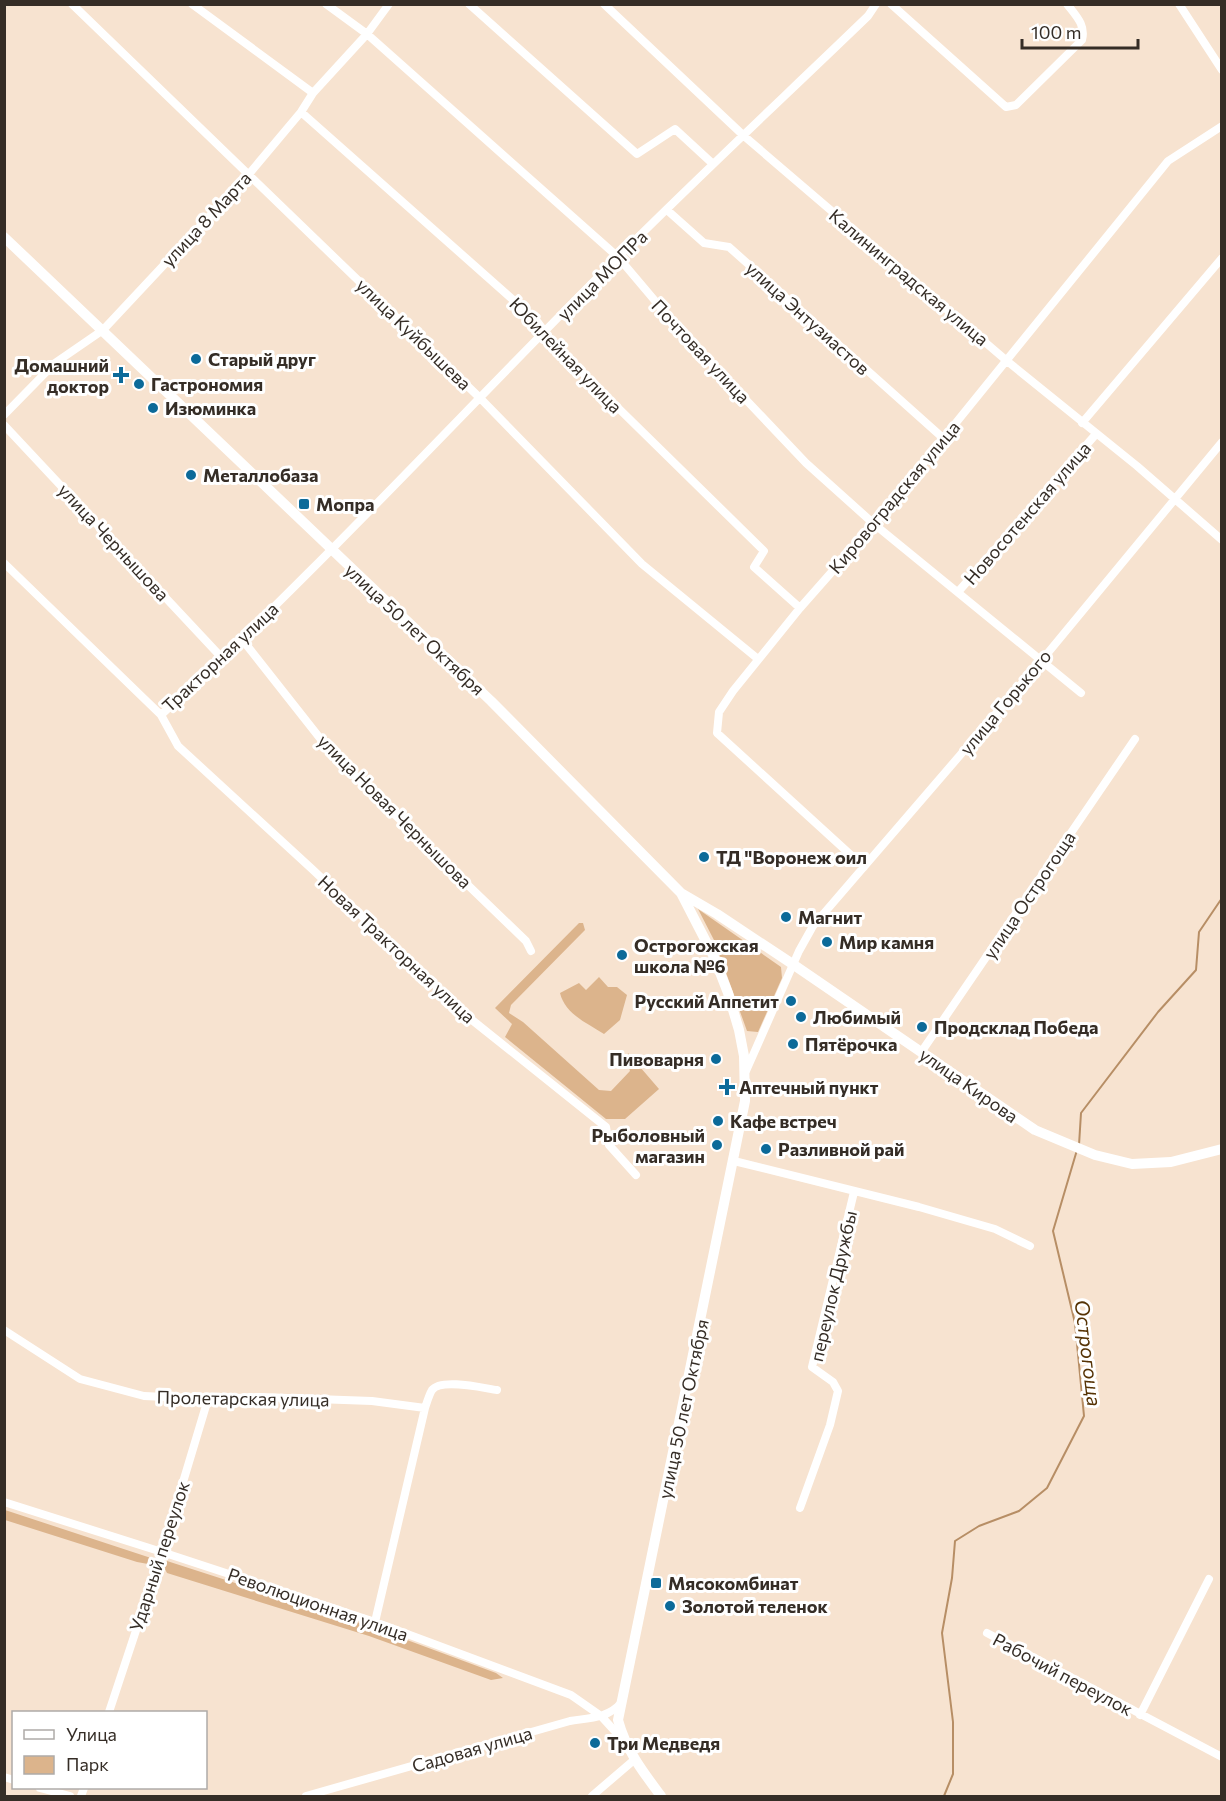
<svg xmlns="http://www.w3.org/2000/svg" width="1226" height="1801" font-family="Commissioner,sans-serif">
  <style>
    .green { fill: #dcb48c }
    .lines { fill: none; stroke-linecap: round; stroke-linejoin: round }
    .stream { stroke: #b78e65; stroke-width: 2 }
    .street { stroke: #fff; stroke-width: 8 }
    .secondary { stroke: #fff; stroke-width: 10 }
    .poi-dot { fill: #0c6a99; stroke: #fff; stroke-width: 2 }
    .labels { text-anchor: middle; dominant-baseline: central; stroke-width: 6; stroke-linejoin: round; paint-order: stroke }
    .street-label { font-size: 18px; fill: #352d26; stroke: #fff }
    .poi-label { font-size: 18px; font-weight: bold; fill: #352d26; stroke: #fff; text-anchor: start }
    .water-label { font-size: 20px; font-style: italic; fill: #563305; stroke: #fff }
  </style>
  <rect width="100%" height="100%" fill="#f7e3d0"/>
  <path class="green" d="M698,909L781,967L782,978L758,1032L747,1031L715,942Z
    M579,923H583L585,930L511,1005L509,1013L523,1022L599,1090L611,1091L630,1071L627,1062L628,1053L659,1089L625,1119H606L505,1037L512,1024L495,1008Z
    M599,977L608,987H617L627,995L620,1020L604,1034C587,1023 565,1014 560,993L579,983L586,990Z
    M5,1510L151,1558L148,1564L137,1562L5,1520Z
    M167,1561L372,1627L496,1673L503,1678L491,1680L369,1636L167,1573L164,1567Z"/>
  <g class="lines">
    <path class="stream" d="M1079,1145L1081,1113L1158,1012L1196,970L1199,932L1222,898
      M944,1796L953,1774V1722L942,1633L952,1578L955,1541L979,1526L1019,1511L1047,1488L1084,1416L1075,1323L1053,1231L1077,1150"/>
    <path class="street" d="M72,4L481,399L642,564L758,659
      M192,4L313,93
      M326,4L367,34L618,257L678,328L806,463L874,524L1081,693
      M469,4L637,154L675,129L713,164
      M604,4L744,136L1007,361L1137,466L1222,540
      M891,4L1006,107L1016,105L1082,40C1086,25 1076,16 1067,4
      M1179,4L1222,70
      M301,112L537,321L555,346L764,551L754,567L800,608
      M667,210L704,243L729,247L943,438
      M4,415L55,363L103,330L249,174L301,112L313,93L367,34L389,4
      M1082,423L1222,258
      M4,425L223,659
      M4,563L161,715C319,569 464,411 616,259C699,176 784,97 868,16L876,4
      M958,592L1096,434
      M241,638L334,756L526,941L531,951
      M161,715L178,746L312,869L472,1020L606,1127L609,1145L636,1175
      M864,867L717,733L719,712L733,691L800,608L874,524L1168,161L1222,126
      M922,1051L1135,739
      M746,1071L799,951L813,926L1042,660L1222,442
      M734,1161L919,1207L995,1229L1030,1246
      M4,1330L80,1379L144,1396L208,1399L260,1397L372,1401L425,1408L375,1622
      M425,1408C427,1402 429,1395 432,1390C441,1378 483,1388 497,1390
      M4,1502L162,1552L375,1622L571,1695L601,1716L623,1740
      M800,1508L830,1425L838,1391L833,1382L812,1367L854,1192
      M987,1633L1222,1757
      M109,1712L162,1552L208,1399
      M1140,1715L1209,1579
      M4,1777L14,1780
      M40,1788L70,1796
      M81,1796L84,1788
      M306,1796L570,1721C588,1718 609,1718 621,1703
      M592,1796L634,1760"/>
    <path class="secondary" d="M4,237L491,701L681,893L714,957L728,993L739,1030L744,1056L745,1101L618,1720C626,1750 643,1772 661,1796
      M681,893L717,914L794,965L1035,1130L1095,1155L1132,1164L1171,1162L1222,1149"/>
  </g>
  <g class="poi-dot">
    <circle cx="196" cy="359" r="6"/>
    <path d="M118 366h6v6h6v6h-6v6h-6v-6h-6v-6h6z"/>
    <circle cx="139" cy="384" r="6"/>
    <circle cx="153" cy="408" r="6"/>
    <circle cx="191" cy="475" r="6"/>
    <rect x="298" y="498" width="12" height="12" rx="3"/>
    <circle cx="704" cy="857" r="6"/>
    <circle cx="786" cy="917" r="6"/>
    <circle cx="827" cy="942" r="6"/>
    <circle cx="622" cy="955" r="6"/>
    <circle cx="791" cy="1001" r="6"/>
    <circle cx="801" cy="1017" r="6"/>
    <circle cx="922" cy="1027" r="6"/>
    <circle cx="793" cy="1044" r="6"/>
    <circle cx="716" cy="1059" r="6"/>
    <path d="M724 1078h6v6h6v6h-6v6h-6v-6h-6v-6h6z"/>
    <circle cx="718" cy="1121" r="6"/>
    <circle cx="717" cy="1145" r="6"/>
    <circle cx="766" cy="1149" r="6"/>
    <rect x="650" y="1577" width="12" height="12" rx="3"/>
    <circle cx="670" cy="1606" r="6"/>
    <circle cx="595" cy="1743" r="6"/>
  </g>
  <g class="labels">
    <g class="street-label">
      <text transform="translate(206 219) rotate(-47)">улица 8 Марта</text>
      <text transform="translate(602 275) rotate(-45)">улица МОПРа</text>
      <text transform="translate(909 277) rotate(40)">Калининградская улица</text>
      <text transform="translate(808 318) rotate(42)">улица Энтузиастов</text>
      <text transform="translate(414 334) rotate(44)">улица Куйбышева</text>
      <text transform="translate(701 351) rotate(47)">Почтовая улица</text>
      <text transform="translate(566 355) rotate(46)">Юбилейная улица</text>
      <text transform="translate(894 497) rotate(-50)">Кировоградская улица</text>
      <text transform="translate(1027 513) rotate(-49)">Новосотенская улица</text>
      <text transform="translate(114 542) rotate(47)">улица Чернышова</text>
      <text transform="translate(415 629) rotate(43)">улица 50 лет Октября</text>
      <text transform="translate(220 657) rotate(-43)">Тракторная улица</text>
      <text transform="translate(1005 702) rotate(-50)">улица Горького</text>
      <text transform="translate(395 811) rotate(45)">улица Новая Чернышова</text>
      <text transform="translate(1029 895) rotate(-56)">улица Острогоща</text>
      <text transform="translate(397 949) rotate(43)">Новая Тракторная улица</text>
      <text transform="translate(969 1085) rotate(35)">улица Кирова</text>
      <text transform="translate(833 1286) rotate(-77)">переулок Дружбы</text>
      <text transform="translate(243 1398) rotate(1)">Пролетарская улица</text>
      <text transform="translate(683 1409) rotate(-78)">улица 50 лет Октября</text>
      <text transform="translate(159 1556) rotate(-72)">Ударный переулок</text>
      <text transform="translate(318 1604) rotate(19)">Революционная улица</text>
      <text transform="translate(1063 1674) rotate(28)">Рабочий переулок</text>
      <text transform="translate(472 1749) rotate(-16)">Садовая улица</text>
    </g>
    <g class="poi-label">
      <text x="208" y="359">Старый друг</text>
      <text x="109" y="365" text-anchor="end">Домашний<tspan x="109" dy="21">доктор</tspan></text>
      <text x="151" y="384">Гастрономия</text>
      <text x="165" y="408">Изюминка</text>
      <text x="203" y="475">Металлобаза</text>
      <text x="316" y="504">Мопра</text>
      <text x="716" y="857">ТД "Воронеж оил</text>
      <text x="798" y="917">Магнит</text>
      <text x="839" y="942">Мир камня</text>
      <text x="634" y="945">Острогожская<tspan x="634" dy="21">школа №6</tspan></text>
      <text x="779" y="1001" text-anchor="end">Русский Аппетит</text>
      <text x="813" y="1017">Любимый</text>
      <text x="934" y="1027">Продсклад Победа</text>
      <text x="805" y="1044">Пятёрочка</text>
      <text x="704" y="1059" text-anchor="end">Пивоварня</text>
      <text x="739" y="1087">Аптечный пункт</text>
      <text x="730" y="1121">Кафе встреч</text>
      <text x="705" y="1135" text-anchor="end">Рыболовный<tspan x="705" dy="21">магазин</tspan></text>
      <text x="778" y="1149">Разливной рай</text>
      <text x="668" y="1583">Мясокомбинат</text>
      <text x="682" y="1606">Золотой теленок</text>
      <text x="607" y="1743">Три Медведя</text>
    </g>
    <g class="water-label">
      <text transform="translate(1089 1353) rotate(83)">Острогоща</text>
    </g>
  </g>
  <rect width="1226" height="1801" fill="none" stroke="#352d26" stroke-width="12"/>
  <rect x="12" y="1711" width="195" height="78" fill="#ffffff" stroke="#aeaba8" stroke-width="1.5"/>
  <rect x="24" y="1730" width="30" height="9" fill="#ffffff" stroke="#aeaba8" stroke-width="1.5"/>
  <text x="66" y="1741" font-size="18" fill="#352d26">Улица</text>
  <rect x="24" y="1756" width="30" height="18" fill="#dcb48c" stroke="#aeaba8" stroke-width="1.5"/>
  <text x="66" y="1771" font-size="18" fill="#352d26">Парк</text>
  <path d="M1022 39v9h116v-9" fill="none" stroke="#352d26" stroke-width="3"/>
  <text x="1031" y="39" font-size="18" fill="#352d26" stroke="#ffffff" stroke-width="4.5" paint-order="stroke">100 m</text>
</svg>
